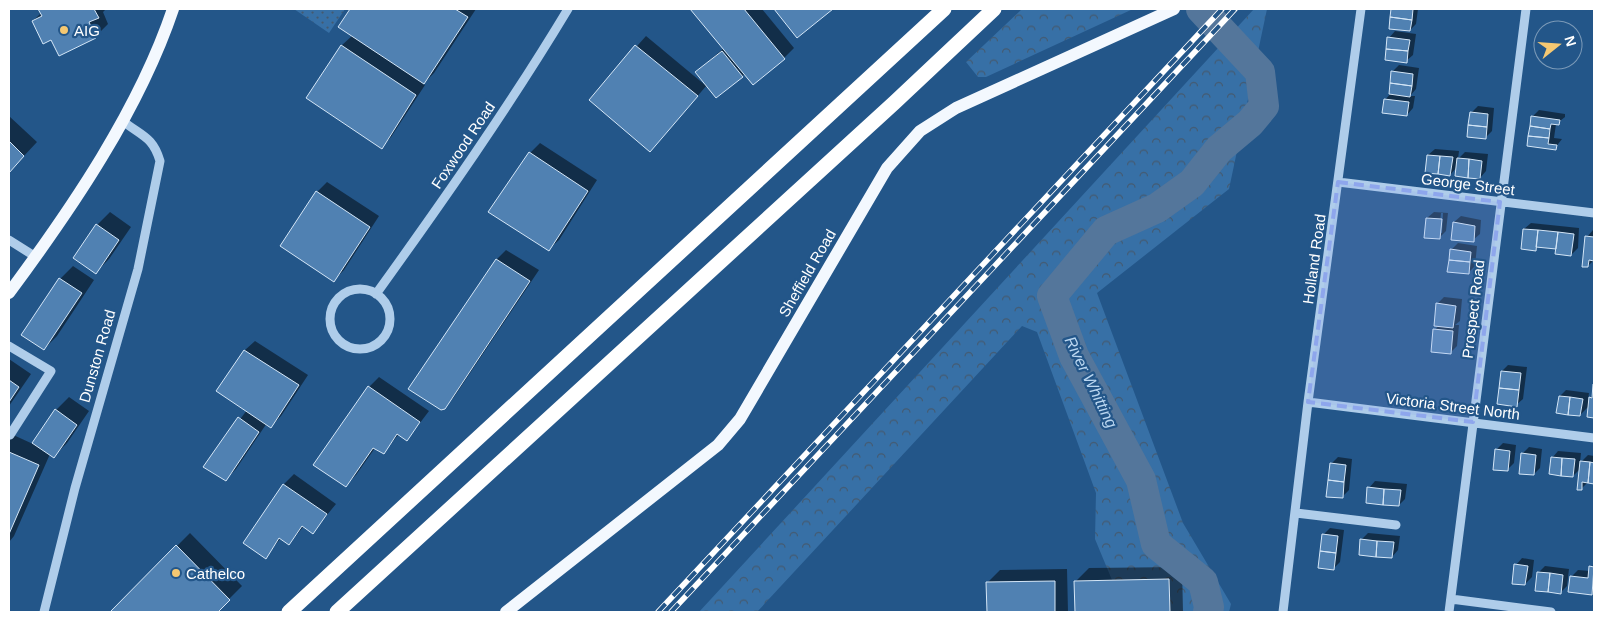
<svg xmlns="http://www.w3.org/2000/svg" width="1603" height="621" font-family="Arial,sans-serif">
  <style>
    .grass { fill: url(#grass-dots) }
    .forest { fill: url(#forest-crowns) }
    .shadow { fill: #0007; fill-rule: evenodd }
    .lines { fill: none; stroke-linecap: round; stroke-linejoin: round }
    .river { stroke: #54769b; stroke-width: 30 }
    .building { fill: #5081b2; stroke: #d4e6f7 }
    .minor { stroke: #afcdea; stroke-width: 9 }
    .major { stroke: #f3f8fe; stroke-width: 12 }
    .highway { stroke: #fff; stroke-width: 15 }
    .rail-casing { stroke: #fff; stroke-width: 5.5 }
    .rail { stroke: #235689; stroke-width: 4; stroke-dasharray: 11; stroke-linecap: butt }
    .marked { fill: #8ea6ec; fill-opacity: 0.2; stroke: #8ea6ec; stroke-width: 4; stroke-dasharray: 10 6; stroke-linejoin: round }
    .poi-dot { fill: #f5c872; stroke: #235689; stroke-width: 2 }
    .labels { text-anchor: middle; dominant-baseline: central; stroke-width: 4.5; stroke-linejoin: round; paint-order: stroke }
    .poi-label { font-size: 15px; fill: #fff; stroke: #235689; text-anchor: start }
    .street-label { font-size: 15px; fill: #fff; stroke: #235689 }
    .water-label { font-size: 16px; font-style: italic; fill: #bbd7f1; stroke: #235689 }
  </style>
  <defs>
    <pattern id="grass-dots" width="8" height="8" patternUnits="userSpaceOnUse" patternTransform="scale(1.25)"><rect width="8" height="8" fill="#3770a6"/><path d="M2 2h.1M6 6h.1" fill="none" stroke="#445a70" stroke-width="1.8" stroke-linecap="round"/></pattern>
    <pattern id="forest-crowns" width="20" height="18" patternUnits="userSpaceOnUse" patternTransform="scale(1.25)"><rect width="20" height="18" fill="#3770a6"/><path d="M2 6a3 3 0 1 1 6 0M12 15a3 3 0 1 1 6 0" fill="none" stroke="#445a70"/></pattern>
  </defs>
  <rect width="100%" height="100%" fill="#235689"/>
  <path class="grass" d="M294,9H345L329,33Z"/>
  <path class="forest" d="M1022,9H1133L986,77H978L966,62Z
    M1254,9H1267L1229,189L1097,293L1183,523L1231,604L1229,612H1170L1169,579L1112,580L1095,539L1096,493L1037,332L1022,326L757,612H699Z"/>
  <path class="shadow" d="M40,9H106L103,12L108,24L95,37L52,38L33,21L41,13Z
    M351,9H476L434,73L423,84L425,85L391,137L382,147L341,46L353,35L340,26Z
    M692,9H762L794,48L784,58L745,74L716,96L707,85L660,140L590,99L646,36L705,85L696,72L724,48Z
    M775,9H831L798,36Z
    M1392,9H1418L1416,24L1410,30L1390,28Z
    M1395,31L1416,34L1413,55L1406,61L1389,38Z
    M1399,65L1419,68L1416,89L1410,96H1415L1413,108L1407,115L1385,100L1391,93L1392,72Z
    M1478,106L1494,108L1492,131L1485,138L1471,113Z
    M1539,110L1565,114V117L1556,124L1554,138L1562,139L1555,148L1528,145L1532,117Z
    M9,116L37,142L9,172Z
    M540,143L597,180L559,240L549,249L490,211L530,153Z
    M1435,149L1459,151L1458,159L1465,152L1488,154L1486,171L1480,178L1457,167L1450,175L1427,172L1428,155Z
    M327,182L379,216L344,270L334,280L317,192Z
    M110,212L131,227L109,259L96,272L97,225Z
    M1434,212L1448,213L1446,231L1439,238L1427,218ZM1441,213H1443L1442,233H1439Z
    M1461,216L1481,220L1480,234L1473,240L1454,222Z
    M1531,223L1579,228L1578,248L1571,255L1557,248L1538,246L1535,250L1524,229Z
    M1593,230L1594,260L1588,266L1587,237Z
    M1458,243L1477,246L1475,266L1468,273L1451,250Z
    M506,250L539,270L454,397L444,408L497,259Z
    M73,266L94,280L57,336L44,349L60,279Z
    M1444,297L1462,299L1460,321L1455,325H1459L1457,346L1450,353L1435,330L1439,325L1437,304Z
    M255,341L308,375L281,416L271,426L267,423L236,469L226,479L205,466L247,410L218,390L245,350Z
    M9,359L31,374L9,406Z
    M1508,365L1527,367L1523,399L1516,405L1502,371Z
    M379,377L429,411L407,440L399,434L383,453L375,448L356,475L346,485L369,387Z
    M1594,387V417L1588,416L1589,406L1580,415L1560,396L1566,390L1589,393L1588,400L1594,394Z
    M69,397L89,411L67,443L54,456L50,454L14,536L9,542V433L33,444L56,410Z
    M1503,443L1516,445L1514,463L1507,470L1496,450Z
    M1529,447L1542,449L1540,468L1534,474L1522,454Z
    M1558,451L1581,453L1580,463L1588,455L1594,456V482H1588L1581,489V468L1573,476L1552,458Z
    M1338,457L1352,459L1349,490L1342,497L1331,464Z
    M294,474L336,504L313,532L304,526L289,544L281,538L265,557L245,543L284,484Z
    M1375,481L1407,484L1405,499L1399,505L1369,488Z
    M1330,528L1344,530L1340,562L1334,568L1323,535Z
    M190,533L242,586L216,612H111Z
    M1368,533L1400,536L1398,550L1392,557L1362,539Z
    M1522,558L1534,560L1532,577L1525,584L1516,565Z
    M1594,563V591L1591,594L1572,576L1578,570L1590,571Z
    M1545,566L1569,569L1567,586L1560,593L1539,572Z
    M1182,567L1183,612H1076V581L1089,568Z
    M1067,569L1068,612H988L987,583L1000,570Z"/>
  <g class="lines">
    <path class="river" d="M1201,9L1260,72L1264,106L1250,123L1219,149L1192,183L1157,208L1106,231L1052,296L1074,356L1141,480L1156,544L1203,582L1209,607L1208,612"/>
  </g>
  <path class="building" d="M38,9H94L99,18L89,22L96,38L59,56L51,40L43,44L32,21L42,16Z
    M350,9H455L468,17L424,84L338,27Z
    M690,9H744L785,59L753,85Z
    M774,9H833L797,38Z
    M1391,9H1413L1412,20L1390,17Z
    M1390,17L1412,20L1410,31L1389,29Z
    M1387,37L1410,40L1408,51L1386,49Z
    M341,45L416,95L382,149L306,98Z
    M635,45L698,96L650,152L589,100Z
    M1386,49L1408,51L1407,63L1385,60Z
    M722,51L743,77L716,98L695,72Z
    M1391,71L1413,74L1412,86L1390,83Z
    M1390,83L1412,86L1410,97L1389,94Z
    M1384,99L1409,102L1407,116L1382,113Z
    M1470,112L1488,114L1487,127L1468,125Z
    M1531,116L1560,120L1559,125L1551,124L1550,129L1530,126Z
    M1468,125L1487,127L1486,139L1467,137Z
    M1530,126L1550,129L1549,138L1528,136Z
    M1528,136L1549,138L1548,144L1557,145L1556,150L1527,146Z
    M9,141L24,156L9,173Z
    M529,152L588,191L549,251L488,212Z
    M1427,155L1440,156L1438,174L1425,173Z
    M1440,156L1453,157L1450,176L1438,174Z
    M1457,158L1469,159L1468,178L1455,176Z
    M1469,159L1482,161L1480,179L1468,178Z
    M316,191L370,227L334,282L280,246Z
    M1426,218L1442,219L1440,239L1424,238Z
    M1453,222L1475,226L1474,242L1451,240Z
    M96,224L119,240L96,274L73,258Z
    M1523,229L1538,230L1536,251L1521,249Z
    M1538,230L1558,232L1556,249L1536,247Z
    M1558,232L1574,234L1571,256L1555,254Z
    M1585,236L1594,237V261L1589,260L1588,267H1582Z
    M1450,249L1471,252L1470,262L1449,260Z
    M496,259L530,281L445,409L441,410L408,389Z
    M1449,260L1470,262L1469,274L1447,272Z
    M59,278L82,293L44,350L21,335Z
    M1436,303L1456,306L1453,328L1434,326Z
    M1433,329L1453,331L1451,354L1431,352Z
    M244,350L299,385L271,428L216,391Z
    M1501,371L1521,373L1519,390L1499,388Z
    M9,380L19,387L9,402Z
    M1593,384L1594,385V418L1587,417L1589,397L1592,398Z
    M368,386L420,422L407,441L397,434L384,454L373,448L346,487L313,465Z
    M1499,388L1519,390L1517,407L1497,404Z
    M1559,396L1570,397L1568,415L1556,413Z
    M1570,397L1583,399L1580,416L1568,415Z
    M55,409L77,425L54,458L32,443Z
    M238,417L259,432L226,481L203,467Z
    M1495,449L1510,451L1508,471L1493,470Z
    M9,452L39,465L9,534Z
    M1521,453L1536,455L1534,475L1519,474Z
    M1551,457L1562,458L1561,476L1549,474Z
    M1562,458L1575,459L1573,477L1561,476Z
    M1580,461L1590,462L1588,483L1582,482V490H1577Z
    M1590,462L1594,463V484L1588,483Z
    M1330,463L1346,465L1344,482L1328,480Z
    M1328,480L1344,482L1343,498L1326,497Z
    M283,484L327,514L313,534L302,526L289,545L279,538L266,559L243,543Z
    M1367,487L1384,489L1383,505L1366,503Z
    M1384,489L1401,490L1399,506L1383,505Z
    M1322,534L1338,536L1336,553L1320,551Z
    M1360,539L1377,541L1376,557L1359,555Z
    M1377,541L1394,542L1392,558L1376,557Z
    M176,545L230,600L218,612H110Z
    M1320,551L1336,553L1334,570L1318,568Z
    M1514,564L1528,566L1525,585L1512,584Z
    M1589,566L1594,567L1592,595L1568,592L1570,576L1588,578Z
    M1537,572L1550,573L1548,592L1535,591Z
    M1550,573L1563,575L1561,594L1548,592Z
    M1169,579L1170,612H1075L1074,581Z
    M1055,581V612H987L986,582Z"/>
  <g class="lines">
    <path class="minor" d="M1338,182L1594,213
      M9,240L36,257
      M330 319a30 30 0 1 1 60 0a30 30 0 1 1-60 0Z
      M376,294C443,201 509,107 568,9
      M9,346L51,371L10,435
      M1308,402L1594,438
      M1296,513L1396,525
      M1451,599L1551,612
      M44,612L75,488L138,269L160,161C153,137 142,136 124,122
      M1283,612L1308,402L1361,9
      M1449,612L1526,9"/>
    <path class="major" d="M9,293C72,208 139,110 173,9
      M506,612L718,445L740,419L887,168L920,131L956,108L1174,9"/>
    <path class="highway" d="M289,612L944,9
      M337,612L894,103L994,9"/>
    <defs>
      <path id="rail" d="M658,612L1222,9
        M671,612L1235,9"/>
    </defs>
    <use href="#rail" class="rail-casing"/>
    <use href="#rail" class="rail"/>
  </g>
  <path class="marked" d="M1338,182L1500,202L1473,422L1308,402Z"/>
  <g class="poi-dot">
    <circle cx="64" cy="30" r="5"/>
    <circle cx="176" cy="573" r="5"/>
  </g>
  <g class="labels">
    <g class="poi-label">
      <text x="74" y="30">AIG</text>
      <text x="186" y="573">Cathelco</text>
    </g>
    <g class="street-label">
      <text transform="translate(463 145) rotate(-56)">Foxwood Road</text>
      <text transform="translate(1468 184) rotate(7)">George Street</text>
      <text transform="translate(1314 259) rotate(-82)">Holland Road</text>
      <text transform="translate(807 273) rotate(-60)">Sheffield Road</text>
      <text transform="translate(1473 309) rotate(-83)">Prospect Road</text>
      <text transform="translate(97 356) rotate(-74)">Dunston Road</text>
      <text transform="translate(1453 406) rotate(7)">Victoria Street North</text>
    </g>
    <g class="water-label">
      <text transform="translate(1091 382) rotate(64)">River Whitting</text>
    </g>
  </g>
  <rect width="1603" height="621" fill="none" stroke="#ffffff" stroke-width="20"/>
  <g transform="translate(1558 45) rotate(73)"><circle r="24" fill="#235689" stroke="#7b9ab8"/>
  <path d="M0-4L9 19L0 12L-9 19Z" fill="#f5c872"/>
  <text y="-8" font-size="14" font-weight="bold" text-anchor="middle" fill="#ffffff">N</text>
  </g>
</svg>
